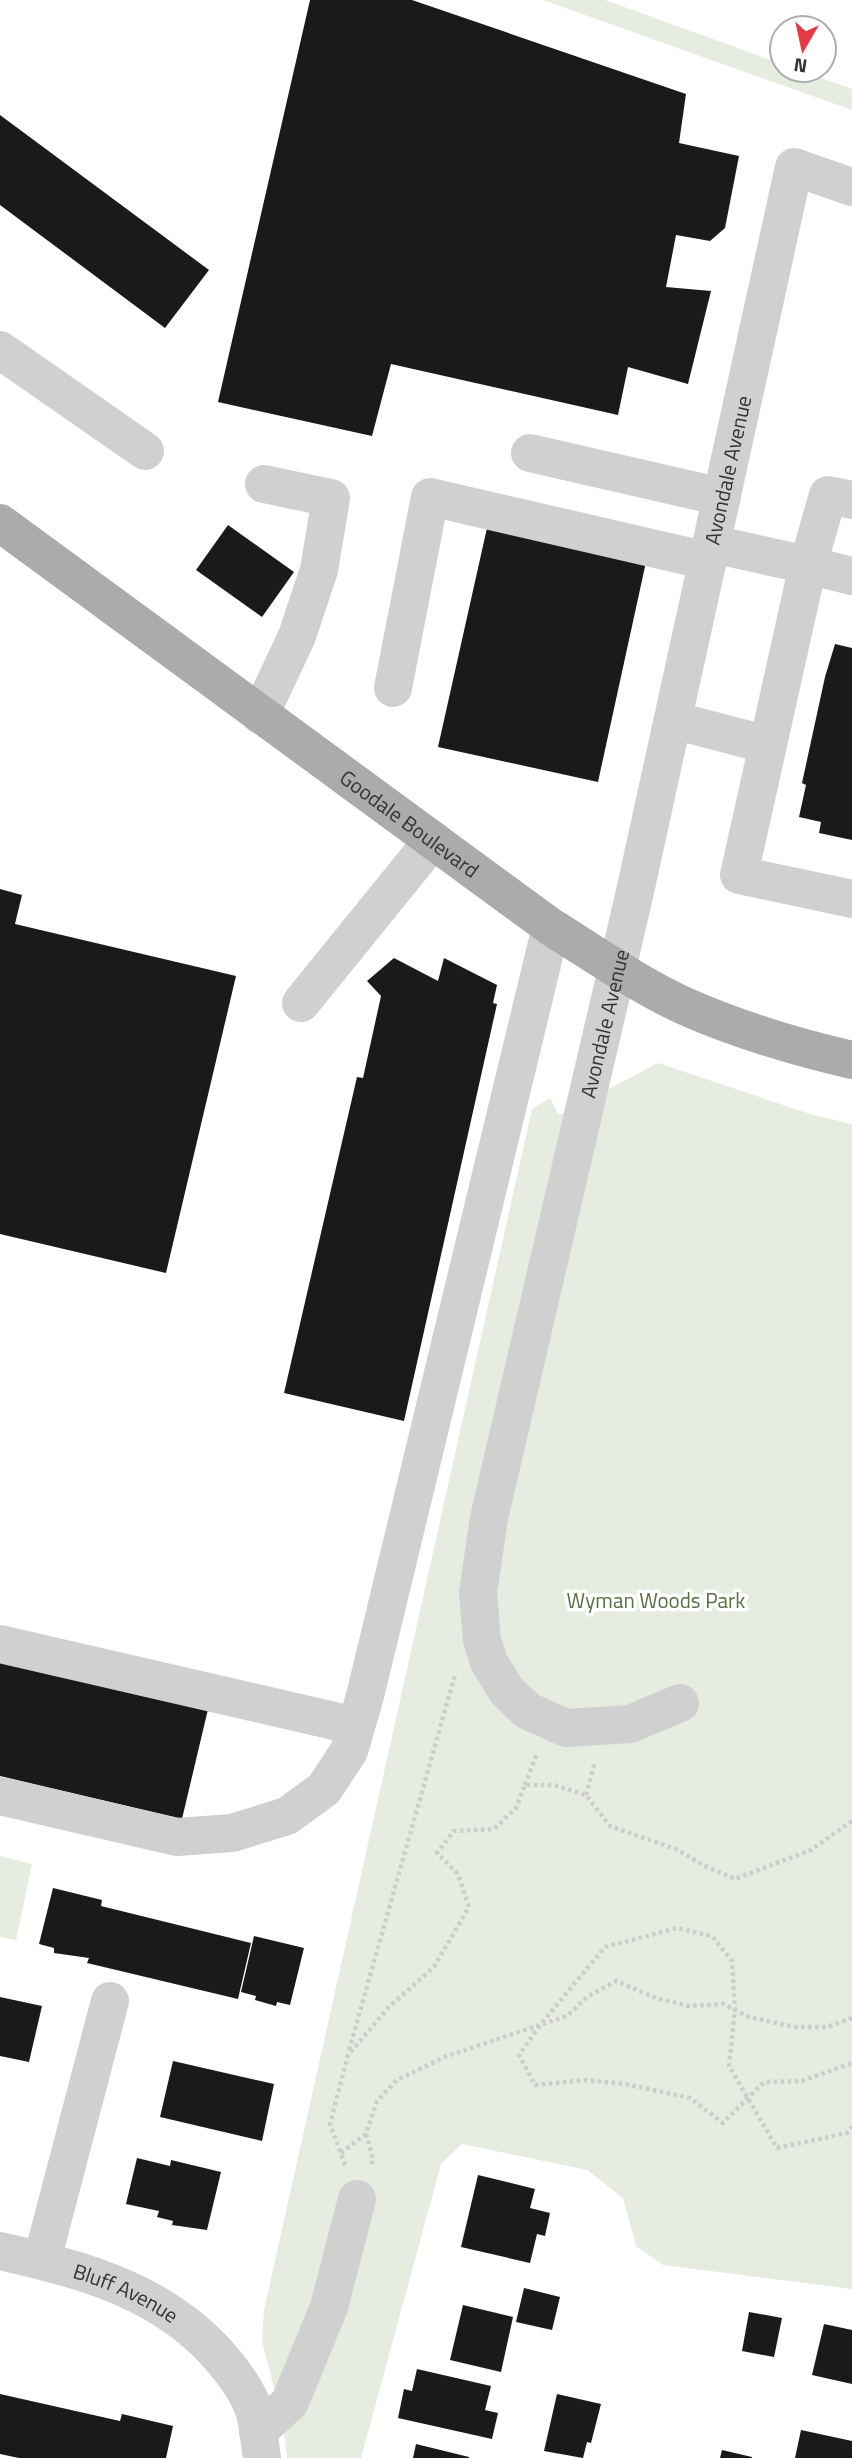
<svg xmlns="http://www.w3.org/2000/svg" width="852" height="2458" font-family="'Titillium Web',sans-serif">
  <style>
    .green { fill: #e6ecdf }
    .building { fill: #1a1a1a }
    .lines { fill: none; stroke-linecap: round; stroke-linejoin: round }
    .path { stroke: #cdcdcd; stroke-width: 4.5; stroke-dasharray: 3.5 3.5; stroke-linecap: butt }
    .minor { stroke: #d0d0d0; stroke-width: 38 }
    .major { stroke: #ababab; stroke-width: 38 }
    .labels { text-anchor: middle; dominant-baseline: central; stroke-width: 7; stroke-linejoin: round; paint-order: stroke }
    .street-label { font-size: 21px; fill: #333; stroke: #fff }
    .park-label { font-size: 21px; fill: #56703f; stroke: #fff }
  </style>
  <rect width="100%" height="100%" fill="#fff"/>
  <path class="green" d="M543,0H605L782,64V70H799L852,89V110Z
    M658,1063L810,1114L852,1124V2289L663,2265L636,2246L623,2198L587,2170L462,2144L441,2164L361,2458H287L283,2423L262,2341L264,2310L532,1109L550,1098L559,1115Z
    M0,1856L32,1864L16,1940L0,1937Z"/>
  <path class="building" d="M310,0H412L686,94L679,143L739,156L725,228L710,241L676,235L666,287L711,291L688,384L628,367L618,415L391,364L372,436L218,402Z
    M0,115L209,270L165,328L0,205Z
    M228,525L294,572L262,617L196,570Z
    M487,528L646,562L598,782L438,747Z
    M835,644L852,648V840L819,833L821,822L799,817L806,785L802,783L825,677Z
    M0,889L22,895L15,924L236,976L166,1273L0,1234Z
    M394,958L438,981L444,958L497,985L493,1003L497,1004L404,1421L284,1393L357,1077L363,1078L381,996L367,981Z
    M0,1656L209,1705L182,1819L0,1776Z
    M53,1888L102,1900L101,1906L251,1943L238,1999L87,1963L89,1958L54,1953V1948L39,1944Z
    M254,1936L304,1948L290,2005L277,2002L276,2006L255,2000L256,1996L241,1992Z
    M0,1997L42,2006L29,2062L0,2056Z
    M173,2061L274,2084L262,2141L160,2117Z
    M137,2158L170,2166L171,2160L221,2172L207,2230L172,2225L173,2221L157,2217L159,2211L126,2204Z
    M478,2175L535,2189L530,2208L550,2213L545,2236L537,2234L530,2263L461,2247Z
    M524,2288L560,2297L552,2330L516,2322Z
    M463,2305L513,2317L501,2372L450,2360Z
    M749,2312L782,2318L774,2357L742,2351Z
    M824,2324L852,2330V2384L812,2375Z
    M417,2369L491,2386L485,2410L498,2413L492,2439L398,2418L404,2389L412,2391Z
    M0,2394L120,2421L122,2414L173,2426L166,2458H19L0,2454Z
    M557,2394L601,2404L591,2443L587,2442L583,2458L544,2451Z
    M801,2430L852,2441V2458H795Z
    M416,2444L469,2457V2458H413Z
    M722,2450L752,2457V2458H720Z"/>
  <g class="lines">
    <path class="path" d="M525,1785L537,1753
      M586,1795L595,1762
      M852,2018L827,2027H795L749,2017L723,2004L688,2006L656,1998L616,1981L587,1997L567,2016L540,2025L519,2055L535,2085L585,2080L625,2084L690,2098L723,2123L764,2082L802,2081L852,2063
      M349,2050L455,1675
      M366,2134L373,2159L371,2166
      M341,2153L366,2134L377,2101L397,2080L447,2056L540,2025L605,1947L677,1928L712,1936L732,1961L735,2010L729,2066L777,2148L847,2133L852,2127
      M345,2165L330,2124L348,2055L389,2007L434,1967L469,1907L458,1874L437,1853L454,1831L494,1829L516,1808L525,1785H554L586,1795L610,1826L678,1850L703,1865L735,1879L811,1850L852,1821"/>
    <g class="minor">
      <path d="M0,350L145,451"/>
      <path d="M530,453L722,497"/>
      <path d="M852,500L828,495L808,565L852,576"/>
      <path d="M712,544L808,565L739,875L852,899"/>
      <path d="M393,688L430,497L708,561"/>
      <path d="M260,715L297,636L319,570L331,498L264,484"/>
      <path d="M673,720L768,745"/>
      <path d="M301,1003L433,840"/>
      <path d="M0,1644L356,1726"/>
      <path id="s1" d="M680,1703L630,1724L566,1728L528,1711L515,1699L506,1690L489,1662L482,1640L478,1593L489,1518L634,896L794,167L852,187"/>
      <path d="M0,1796L177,1837L232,1833L287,1816L324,1789L349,1751L365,1696L551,927"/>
      <path id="s2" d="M0,2251C79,2269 154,2288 212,2348C228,2365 243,2383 252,2405C259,2421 259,2441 262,2458"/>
      <path d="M42,2260L110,2001"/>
      <path d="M258,2432L290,2402L329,2307L357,2199"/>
    </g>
    <path class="major" id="s3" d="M0,523L551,927C596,955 641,987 689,1008C742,1031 796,1047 852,1060"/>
  </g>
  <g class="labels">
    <g class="street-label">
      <text stroke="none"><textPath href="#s1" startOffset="1444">Avondale Avenue</textPath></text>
      <text stroke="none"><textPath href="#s3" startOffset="508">Goodale Boulevard</textPath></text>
      <text stroke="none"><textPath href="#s1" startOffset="877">Avondale Avenue</textPath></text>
      <text stroke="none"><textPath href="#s2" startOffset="133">Bluff Avenue</textPath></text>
    </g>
    <g class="park-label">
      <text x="656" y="1600">Wyman Woods Park</text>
    </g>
  </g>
  <g transform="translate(803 49) rotate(189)"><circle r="33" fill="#ffffff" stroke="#adadad" stroke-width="2"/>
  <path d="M0-5L12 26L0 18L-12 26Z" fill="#e63946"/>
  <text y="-10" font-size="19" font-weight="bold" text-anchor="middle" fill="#333333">N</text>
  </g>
</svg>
